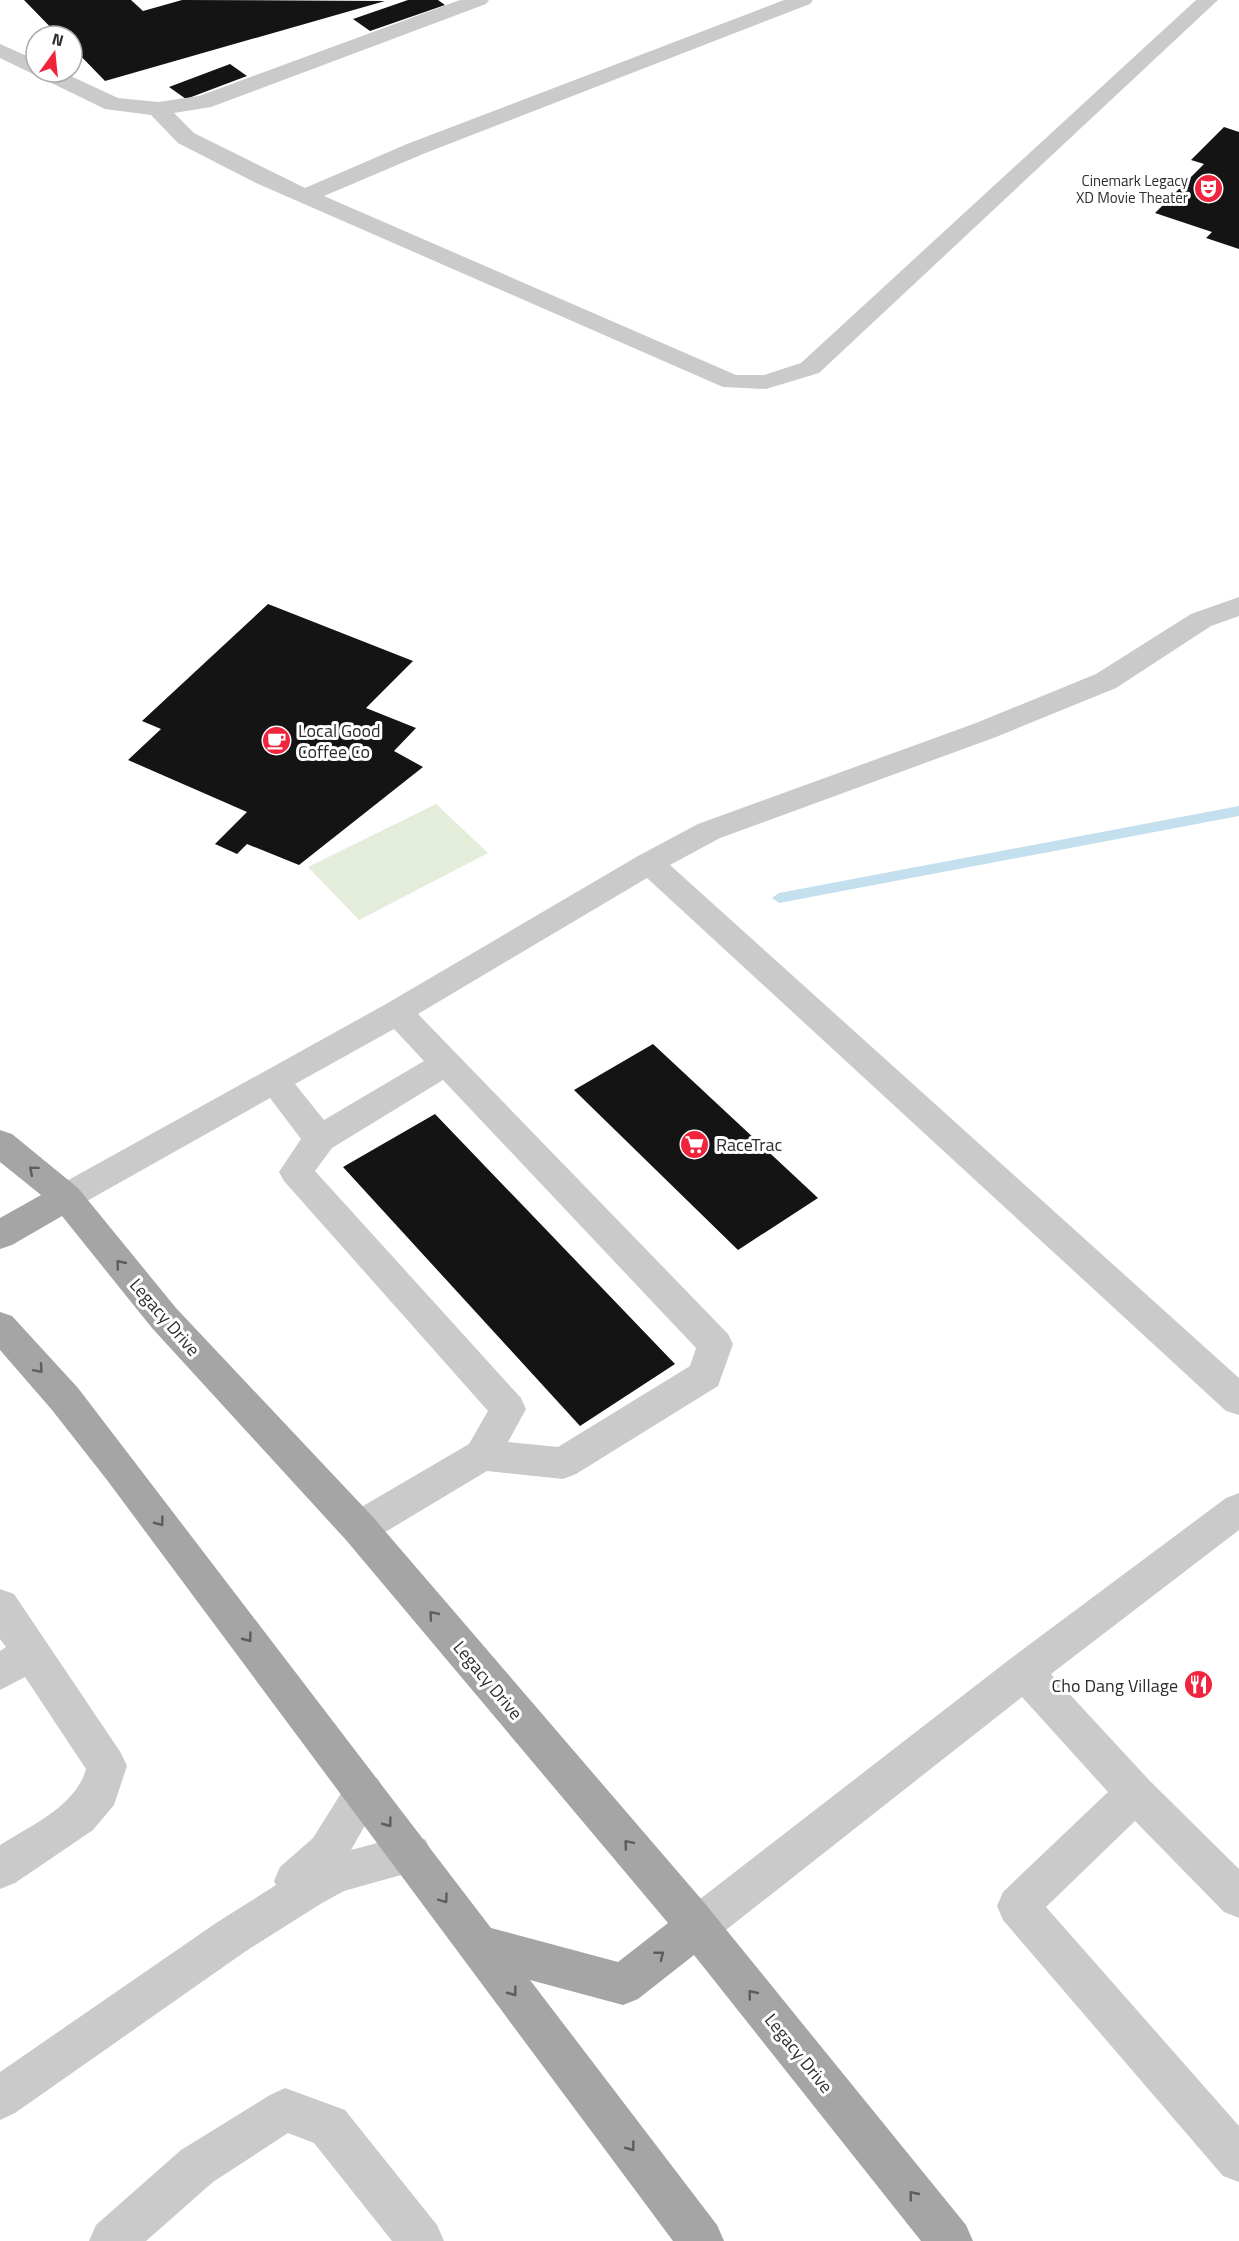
<svg xmlns="http://www.w3.org/2000/svg" width="1239" height="2241" font-family="'Titillium Web',sans-serif">
  <style>
    .green { fill: #e4ecda }
    .lines { fill: none; stroke-linecap: round; stroke-linejoin: round }
    .stream { fill: #c4dfed; fill-rule: evenodd }
    .building { fill: #141414 }
    .minor { fill: #cacaca; fill-rule: evenodd }
    .major { fill: #a5a5a5; fill-rule: evenodd }
    .oneway { stroke: #5d5d5d }
    .labels { text-anchor: middle; dominant-baseline: central; stroke-width: 6; stroke-linejoin: round; paint-order: stroke }
    .far-poi-label { font-size: 15px; fill: #2d2d2d; stroke: #fff; text-anchor: end }
    .poi-label { font-size: 18px; fill: #2d2d2d; stroke: #fff; text-anchor: start }
    .street-label { font-size: 18px; fill: #2d2d2d; stroke: #fff }
  </style>
  <rect width="100%" height="100%" fill="#fff"/>
  <path class="green" d="M436,804L488,853L359,920L308,867Z"/>
  <g class="lines">
    <path class="stream" d="M1239,806V816L779,903L772,898L779,893Z"/>
  </g>
  <path class="building" d="M24,0H131L143,11L182,0L385,1L105,81L72,47V36H59Z
    M408,0H438L445,5L370,31L353,19Z
    M230,64L247,76L186,99L169,87Z
    M1224,127L1239,132V249L1206,238L1212,232L1155,213L1204,164L1191,160Z
    M268,604L413,661L366,708L416,728L394,751L423,767L299,865L247,844L237,854L215,844L247,812L128,760L161,729L142,721Z
    M653,1044L818,1198L738,1250L574,1090Z
    M435,1114L675,1364L580,1426L343,1167Z"/>
  <g class="lines">
    <path class="minor" d="M460,0H489L486,4L211,107L174,113L194,133L305,188L407,144L784,0H813L810,4L423,154L324,196L736,375H764L801,363L1196,0H1218L819,373L766,389L723,387L256,183L178,143L151,115L105,109L0,58V44L36,60V72H62L118,98L158,102L199,96Z
      M1239,597V616L1211,626L1116,688L996,737L720,838L670,865L1239,1378V1415L1226,1411L647,878L418,1014L728,1334L733,1344L718,1386L576,1474L563,1479L487,1471L372,1540L359,1544L346,1540L340,1528L346,1516L469,1444L488,1411L284,1181L279,1172L301,1139L270,1098L78,1206L66,1210L54,1206L49,1197L54,1188L386,1004L638,856L698,824L976,723L1096,674L1191,614ZM394,1029L424,1061L324,1120L295,1084ZM443,1080L696,1348L690,1366L558,1447L508,1442L526,1409L521,1398L315,1171L332,1148Z
      M1239,1493V1530L1051,1674L1149,1780L1239,1869V1918L1224,1912L1135,1821L1046,1907L1239,2126V2182L1223,2176L1003,1920L997,1906L1003,1892L1108,1792L1022,1697L712,1941L697,1947L682,1941L676,1927L682,1913L1010,1659L1226,1498Z
      M0,1589L14,1594L121,1753L127,1766L114,1805L93,1830L15,1883L0,1889V1845C30,1826 76,1806 86,1769L25,1677L0,1690V1651L6,1647L0,1639Z
      M364,1773L378,1779L384,1792L351,1850L411,1834L426,1840L432,1854L426,1868L344,1891L322,1903L246,1951L15,2113L0,2120V2072L216,1923L276,1885L274,1881L280,1867L313,1838L350,1779Z
      M285,2088L345,2110L437,2225L444,2241H392L314,2143L288,2133L213,2182L146,2241H89L96,2225L181,2150L270,2095Z"/>
    <path class="major" d="M0,1130L12,1134L78,1188L176,1308L372,1516L702,1900L966,2225L973,2241H921L694,1955L638,1999L623,2005L530,1980L717,2225L724,2241H673L107,1480L52,1410L0,1350V1312L12,1316L78,1388L491,1928L618,1962L668,1923L346,1540L152,1328L62,1216L12,1245L0,1249V1218L41,1195L0,1162Z"/>
  </g>
  <defs><path id="oneway-chevron" d="M-2-3.5L2.5 0L-2 3.5" fill="none" stroke-width="1.6" stroke-linecap="round" stroke-linejoin="round" transform="scale(1.5)"/></defs>
  <g class="oneway">
    <use href="#oneway-chevron" transform="translate(33 1170) rotate(-140)"/>
    <use href="#oneway-chevron" transform="translate(120 1264) rotate(-129)"/>
    <use href="#oneway-chevron" transform="translate(39 1369) rotate(49)"/>
    <use href="#oneway-chevron" transform="translate(160 1522) rotate(53)"/>
    <use href="#oneway-chevron" transform="translate(433 1615) rotate(-130)"/>
    <use href="#oneway-chevron" transform="translate(248 1638) rotate(53)"/>
    <use href="#oneway-chevron" transform="translate(388 1823) rotate(53)"/>
    <use href="#oneway-chevron" transform="translate(628 1844) rotate(-130)"/>
    <use href="#oneway-chevron" transform="translate(444 1899) rotate(54)"/>
    <use href="#oneway-chevron" transform="translate(660 1955) rotate(-38)"/>
    <use href="#oneway-chevron" transform="translate(513 1992) rotate(53)"/>
    <use href="#oneway-chevron" transform="translate(752 1994) rotate(-129)"/>
    <use href="#oneway-chevron" transform="translate(631 2147) rotate(53)"/>
    <use href="#oneway-chevron" transform="translate(913 2195) rotate(-129)"/>
  </g>
  <defs>
    <symbol id="theatre-disc" viewBox="-11 -11 22 22"><circle r="9.5" fill="#f0243c" stroke="#fff"/><path d="M-5-5.5Q0-4 5-5.5V0Q5 5 0 6Q-5 5-5 0ZM-3.3-2.5H-1v1.5H-3.3ZM1-2.5H3.3v1.5H1ZM-2.8 1Q0 5.5 2.8 1Z" fill="#fff"/></symbol>
    <symbol id="cafe-disc" viewBox="-11 -11 22 22"><circle r="9.5" fill="#f0243c" stroke="#fff"/><path d="M-5.5-4.5H6V0H3Q3 3.5 0 3.5H-2.5Q-5.5 3.5-5.5 0ZM3-3.2v2h1.7v-2ZM-6 4.5H4V6H-6Z" fill="#fff"/></symbol>
    <symbol id="supermarket-disc" viewBox="-11 -11 22 22"><circle r="9.5" fill="#f0243c" stroke="#fff"/><path d="M-6-5.5h2.5l.6 2H6L4.5 2H-2.5L-4.4-4H-6ZM-1.5 3.2a1.3 1.3 0 1 0 .1 0ZM3 3.2a1.3 1.3 0 1 0 .1 0Z" fill="#fff"/></symbol>
    <symbol id="restaurant-disc" viewBox="-11 -11 22 22"><circle r="9.5" fill="#f0243c" stroke="#fff"/><path d="M-5-6h1v4h1v-4h1v4h1v-4h1v5L-1.5 .5V6h-2V.5L-5-1ZM5-6V6H3V1.5H1.5Q1.5-4 5-6Z" fill="#fff"/></symbol>
  </defs>
  <g fill-rule="evenodd">
    <use href="#theatre-disc" x="1192" y="172" width="33" height="33"/>
    <use href="#cafe-disc" x="260" y="724" width="33" height="33"/>
    <use href="#supermarket-disc" x="678" y="1128" width="33" height="33"/>
    <use href="#restaurant-disc" x="1182" y="1668" width="33" height="33"/>
  </g>
  <g class="labels">
    <g class="far-poi-label">
      <text x="1188" y="180">Cinemark Legacy<tspan x="1188" dy="17">XD Movie Theater</tspan></text>
    </g>
    <g class="poi-label">
      <text x="298" y="730">Local Good<tspan x="298" dy="21">Coffee Co</tspan></text>
      <text x="716" y="1144">RaceTrac</text>
      <text x="1178" y="1685" text-anchor="end">Cho Dang Village</text>
    </g>
    <g class="street-label">
      <text transform="translate(165 1317) rotate(49)">Legacy Drive</text>
      <text transform="translate(488 1680) rotate(50)">Legacy Drive</text>
      <text transform="translate(799 2053) rotate(51)">Legacy Drive</text>
    </g>
  </g>
  <g transform="translate(54 54) rotate(15)"><circle r="28" fill="#ffffff" stroke="#ababab" stroke-width="1.5"/>
  <path d="M0-4.5L10 22L0 15L-10 22Z" fill="#f0243c"/>
  <text y="-9" font-size="16" font-weight="bold" text-anchor="middle" fill="#2d2d2d">N</text>
  </g>
</svg>
